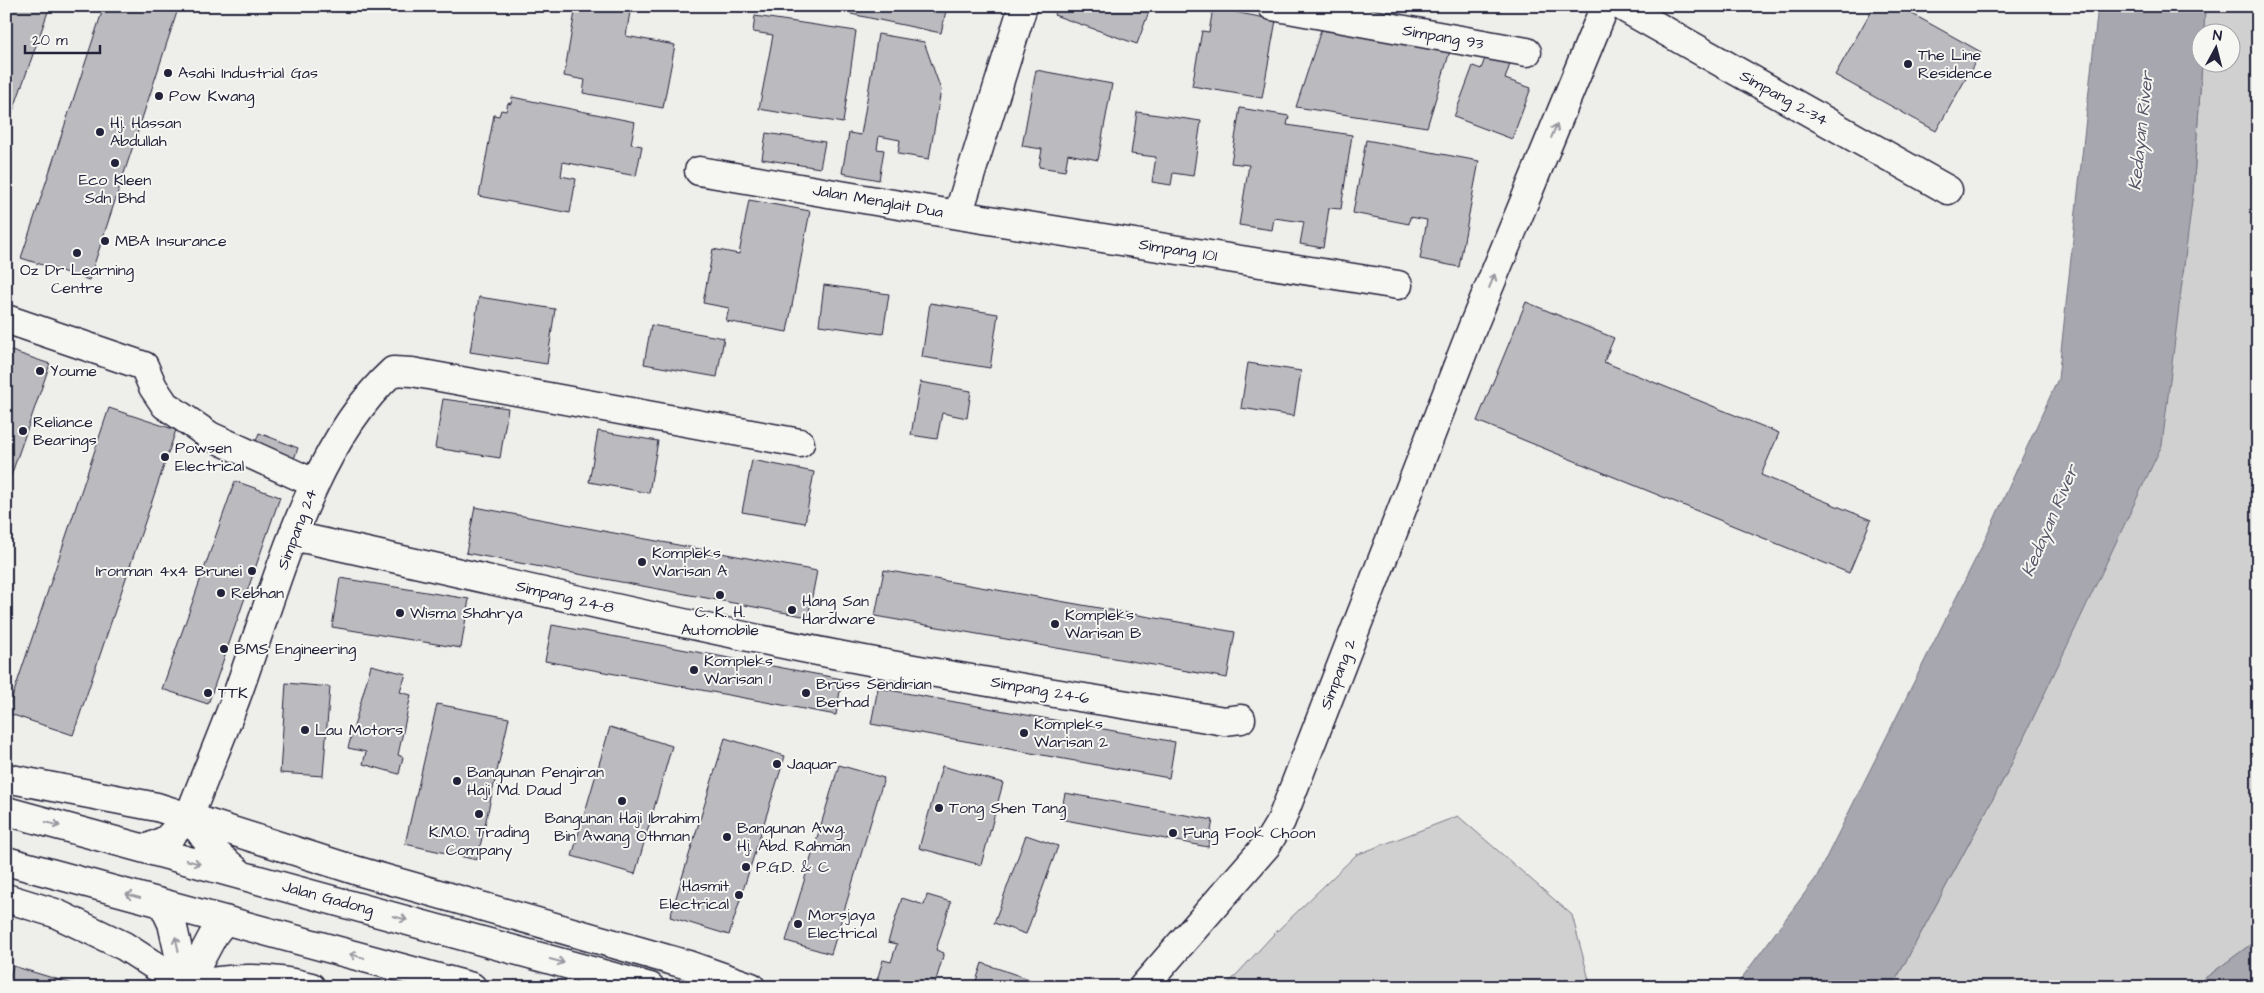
<svg xmlns="http://www.w3.org/2000/svg" width="2264" height="993" font-family="'Architects Daughter',sans-serif">
  <style>
    .green { fill: #d0d0d1; stroke: #797986 }
    .water { fill: #a7a7af; stroke: #727281 }
    .building { fill: #bbbbbf; stroke: #22223b }
    .lines { fill: none; stroke-linecap: round; stroke-linejoin: round }
    .street-casing { stroke: #22223b; stroke-width: 31 }
    .primary-casing { stroke: #22223b; stroke-width: 31 }
    .street { stroke: #f6f6f2; stroke-width: 28 }
    .primary { stroke: #f6f6f2; stroke-width: 28 }
    .oneway { stroke: #9797a0 }
    .poi-dot { fill: #22223b; stroke: #f6f6f2; stroke-width: 2 }
    .labels { text-anchor: middle; dominant-baseline: central; stroke-width: 4; stroke-linejoin: round; paint-order: stroke }
    .street-label { font-size: 16px; fill: #22223b; stroke: #f6f6f2 }
    .poi-label { font-size: 16px; fill: #22223b; stroke: #f6f6f2; text-anchor: start }
    .water-label { font-size: 18px; font-style: italic; fill: #575769; stroke: #f6f6f2 }
  </style>
  <rect width="100%" height="100%" fill="#eeeeeb"/>
  <filter id="ink" filterUnits="userSpaceOnUse"><feTurbulence type="fractalNoise" baseFrequency=".02" numOctaves="2"/><feDisplacementMap in="SourceGraphic" scale="10" xChannelSelector="R" yChannelSelector="G"/><feConvolveMatrix kernelMatrix="1 2 1 2 8 2 1 2 1" color-interpolation-filters="sRGB"/></filter>
  <g filter="url(#ink)">
    <path class="green" d="M2205,6H2258V939L2193,987H1892L2010,767L2193,193L2202,63L2232,62V32H2204Z
      M1458,816L1572,915L1591,987H1225L1273,935L1356,855Z"/>
    <path class="water" d="M2098,6H2205L2204,32H2202V63L2193,193L2162,445L2010,767L1892,987H1735L1816,878L1983,544L2058,379Z
      M2258,939V987H2193Z"/>
    <path class="building" d="M6,6H50L6,131Z
      M104,6H179L89,280L21,258Z
      M576,6H631L626,36L675,45L663,108L583,93L585,80L564,76Z
      M852,6H947L941,33L851,14Z
      M1057,6H1151L1137,44L1054,15Z
      M1874,6H1898L1981,52L1936,131L1835,75Z
      M1213,8L1276,20L1262,98L1192,86L1202,31L1209,32Z
      M755,16L856,31L843,123L759,109L773,35L753,32Z
      M1321,30L1434,46L1450,51L1427,127L1296,107Z
      M878,34L924,42L941,90L929,159L898,154L900,140L879,136L877,149L884,150L879,180L842,173L849,133L861,135Z
      M1487,53L1511,61L1505,79L1531,88L1512,139L1454,117L1473,66L1481,69Z
      M1036,70L1112,84L1098,160L1068,154L1065,171L1039,167L1042,149L1022,146Z
      M512,97L635,122L631,144L642,146L636,176L563,162L561,176L576,179L570,213L479,196L494,115L499,116L501,110L506,111L508,103L511,104Z
      M1240,108L1289,116L1287,125L1352,135L1341,209L1329,208L1323,248L1300,244L1304,222L1274,218L1272,230L1239,225L1249,165L1231,163Z
      M1137,112L1201,121L1193,176L1173,173L1171,185L1152,182L1156,157L1131,154Z
      M766,133L825,142L820,168L762,159Z
      M1366,140L1479,161L1459,267L1420,259L1427,220L1410,217L1409,224L1353,213Z
      M749,200L810,211L787,332L726,321L729,308L703,303L713,249L739,254Z
      M824,285L889,294L883,334L819,325Z
      M479,297L555,309L547,364L470,352Z
      M1526,302L1614,338L1604,362L1779,433L1761,475L1871,520L1849,573L1477,421Z
      M930,303L998,314L990,368L922,357Z
      M651,325L724,338L717,377L644,364Z
      M6,349L50,364L6,490Z
      M1248,363L1301,371L1294,416L1241,408Z
      M920,382L971,391L967,418L942,413L937,439L911,435Z
      M443,399L508,408L500,458L435,448Z
      M109,408L176,430L73,735L7,713Z
      M598,431L658,441L649,493L589,482Z
      M259,433L298,448L291,467L252,452Z
      M752,460L814,472L805,523L742,512Z
      M235,481L280,497L208,704L162,689Z
      M475,507L817,571L808,617L466,553Z
      M884,570L1235,632L1227,678L875,616Z
      M340,578L469,599L461,648L332,627Z
      M552,625L842,679L836,715L545,661Z
      M371,665L406,674L400,692L411,695L398,755L403,757L399,774L363,764L366,752L348,748Z
      M286,683L330,687L323,776L280,773Z
      M878,688L1175,742L1169,778L871,724Z
      M437,704L509,718L477,860L405,844Z
      M610,727L672,746L635,874L572,856Z
      M725,738L785,756L729,935L670,917Z
      M839,765L884,778L831,954L786,941Z
      M942,766L1003,783L981,865L919,848Z
      M1065,793L1213,820L1208,847L1060,819Z
      M1026,835L1058,846L1026,934L994,923Z
      M927,895L951,902L936,950L944,953L934,987H875L883,960L891,962L897,944L888,942L902,898L924,905Z
      M982,963L1046,985V987H974Z
      M13,966L76,985L75,987H7Z"/>
    <g class="lines">
      <defs>
        <path id="street" d="M1272,6L1527,52
          M1621,6L1948,190
          M699,171L958,215L1398,285
          M958,215L1023,6
          M6,319L144,366L153,387L165,405L210,436L314,483
          M293,536C475,575 656,620 838,655C966,680 1095,699 1224,721L1241,719
          M6,778L157,807L358,871L688,965L751,987
          M189,817C207,769 228,723 244,675C279,576 314,443 393,371L412,372L800,443
          M6,898L55,913L124,946L186,986C228,978 268,975 311,987
          M1143,987L1266,846L1281,821L1473,326L1605,6"/>
        <path id="primary" d="M6,811L650,987
          M146,849L166,840L189,817L218,855L239,873
          M6,861L472,987
          M163,904L172,923L186,986
          M186,986L214,934L225,920"/>
      </defs>
      <use href="#street" class="street-casing"/>
      <use href="#primary" class="primary-casing"/>
      <use href="#street" class="street"/>
      <use href="#primary" class="primary"/>
    </g>
    <defs><path id="oneway-shaft" d="M-6 0H5M1.5-3L5.5 0L1.5 3" fill="none" stroke-width="1.6" stroke-linecap="round" stroke-linejoin="round" transform="scale(1.25)"/></defs>
    <g class="oneway">
      <use href="#oneway-shaft" transform="translate(1554 131) rotate(-68)"/>
      <use href="#oneway-shaft" transform="translate(1492 281) rotate(-68)"/>
      <use href="#oneway-shaft" transform="translate(53 824) rotate(15)"/>
      <use href="#oneway-shaft" transform="translate(193 862) rotate(15)"/>
      <use href="#oneway-shaft" transform="translate(133 896) rotate(-165)"/>
      <use href="#oneway-shaft" transform="translate(400 918) rotate(15)"/>
      <use href="#oneway-shaft" transform="translate(177 944) rotate(-102)"/>
      <use href="#oneway-shaft" transform="translate(357 956) rotate(-165)"/>
      <use href="#oneway-shaft" transform="translate(557 961) rotate(15)"/>
    </g>
  </g>
  <g class="poi-dot">
    <circle cx="1908" cy="64" r="5"/>
    <circle cx="168" cy="73" r="5"/>
    <circle cx="159" cy="96" r="5"/>
    <circle cx="100" cy="132" r="5"/>
    <circle cx="115" cy="163" r="5"/>
    <circle cx="105" cy="241" r="5"/>
    <circle cx="77" cy="253" r="5"/>
    <circle cx="40" cy="371" r="5"/>
    <circle cx="23" cy="431" r="5"/>
    <circle cx="165" cy="457" r="5"/>
    <circle cx="642" cy="562" r="5"/>
    <circle cx="252" cy="571" r="5"/>
    <circle cx="221" cy="593" r="5"/>
    <circle cx="720" cy="595" r="5"/>
    <circle cx="792" cy="610" r="5"/>
    <circle cx="400" cy="613" r="5"/>
    <circle cx="1055" cy="624" r="5"/>
    <circle cx="224" cy="649" r="5"/>
    <circle cx="694" cy="670" r="5"/>
    <circle cx="208" cy="693" r="5"/>
    <circle cx="806" cy="693" r="5"/>
    <circle cx="305" cy="730" r="5"/>
    <circle cx="1024" cy="733" r="5"/>
    <circle cx="777" cy="764" r="5"/>
    <circle cx="457" cy="781" r="5"/>
    <circle cx="622" cy="801" r="5"/>
    <circle cx="939" cy="808" r="5"/>
    <circle cx="479" cy="814" r="5"/>
    <circle cx="1173" cy="833" r="5"/>
    <circle cx="727" cy="837" r="5"/>
    <circle cx="746" cy="867" r="5"/>
    <circle cx="739" cy="895" r="5"/>
    <circle cx="798" cy="924" r="5"/>
  </g>
  <g class="labels">
    <g class="street-label">
      <text transform="translate(1443 37) rotate(10)">Simpang 93</text>
      <text transform="translate(1784 98) rotate(29)">Simpang 2-34</text>
      <text transform="translate(878 201) rotate(10)">Jalan Menglait Dua</text>
      <text transform="translate(1178 250) rotate(9)">Simpang 101</text>
      <text transform="translate(297 529) rotate(-69)">Simpang 24</text>
      <text transform="translate(565 597) rotate(13)">Simpang 24-8</text>
      <text transform="translate(1338 674) rotate(-69)">Simpang 2</text>
      <text transform="translate(1040 690) rotate(10)">Simpang 24-6</text>
      <text transform="translate(328 898) rotate(15)">Jalan Gadong</text>
    </g>
    <g class="poi-label">
      <text x="1918" y="55">The Line<tspan x="1918" dy="18">Residence</tspan></text>
      <text x="178" y="73">Asahi Industrial Gas</text>
      <text x="169" y="96">Pow Kwang</text>
      <text x="110" y="123">Hj. Hassan<tspan x="110" dy="18">Abdullah</tspan></text>
      <text x="115" y="180" text-anchor="middle">Eco Kleen<tspan x="115" dy="18">Sdn Bhd</tspan></text>
      <text x="115" y="241">MBA Insurance</text>
      <text x="77" y="270" text-anchor="middle">Oz Dr Learning<tspan x="77" dy="18">Centre</tspan></text>
      <text x="50" y="371">Youme</text>
      <text x="33" y="422">Reliance<tspan x="33" dy="18">Bearings</tspan></text>
      <text x="175" y="448">Powsen<tspan x="175" dy="18">Electrical</tspan></text>
      <text x="652" y="553">Kompleks<tspan x="652" dy="18">Warisan A</tspan></text>
      <text x="242" y="571" text-anchor="end">Ironman 4x4 Brunei</text>
      <text x="231" y="593">Rebhan</text>
      <text x="802" y="601">Hang San<tspan x="802" dy="18">Hardware</tspan></text>
      <text x="720" y="612" text-anchor="middle">C. K. H.<tspan x="720" dy="18">Automobile</tspan></text>
      <text x="410" y="613">Wisma Shahrya</text>
      <text x="1065" y="615">Kompleks<tspan x="1065" dy="18">Warisan B</tspan></text>
      <text x="234" y="649">BMS Engineering</text>
      <text x="704" y="661">Kompleks<tspan x="704" dy="18">Warisan 1</tspan></text>
      <text x="816" y="684">Bruss Sendirian<tspan x="816" dy="18">Berhad</tspan></text>
      <text x="218" y="693">TTK</text>
      <text x="1034" y="724">Kompleks<tspan x="1034" dy="18">Warisan 2</tspan></text>
      <text x="315" y="730">Lau Motors</text>
      <text x="787" y="764">Jaquar</text>
      <text x="467" y="772">Bangunan Pengiran<tspan x="467" dy="18">Haji Md. Daud</tspan></text>
      <text x="949" y="808">Tong Shen Tang</text>
      <text x="622" y="818" text-anchor="middle">Bangunan Haji Ibrahim<tspan x="622" dy="18">Bin Awang Othman</tspan></text>
      <text x="737" y="828">Bangunan Awg.<tspan x="737" dy="18">Hj. Abd. Rahman</tspan></text>
      <text x="479" y="832" text-anchor="middle">K.M.O. Trading<tspan x="479" dy="18">Company</tspan></text>
      <text x="1183" y="833">Fung Fook Choon</text>
      <text x="756" y="867">P.G.D. &amp; C</text>
      <text x="729" y="886" text-anchor="end">Hasmit<tspan x="729" dy="18">Electrical</tspan></text>
      <text x="808" y="915">Morsjaya<tspan x="808" dy="18">Electrical</tspan></text>
    </g>
    <g class="water-label">
      <text transform="translate(2141 131) rotate(-84)">Kedayan River</text>
      <text transform="translate(2050 521) rotate(-67)">Kedayan River</text>
    </g>
  </g>
  <rect width="2264" height="993" fill="none" stroke="#f6f6f2" stroke-width="25"/>
  <rect x="12" y="12" width="2239" height="968" fill="none" stroke="#22223b" stroke-width="2" filter="url(#ink)"/>
  <g transform="translate(2216 48) rotate(7)"><circle r="24" fill="#f6f6f2" stroke="#a1a1a9"/>
  <path d="M0-4L9 19L0 12L-9 19Z" fill="#22223b"/>
  <text y="-8" font-size="14" font-weight="bold" text-anchor="middle" fill="#22223b">N</text>
  </g>
  <path d="M25 45v8h75v-8" fill="none" stroke="#22223b" stroke-width="2.5"/>
  <text x="32" y="45" font-size="15" fill="#22223b" stroke="#f6f6f2" stroke-width="4" paint-order="stroke">20 m</text>
</svg>
